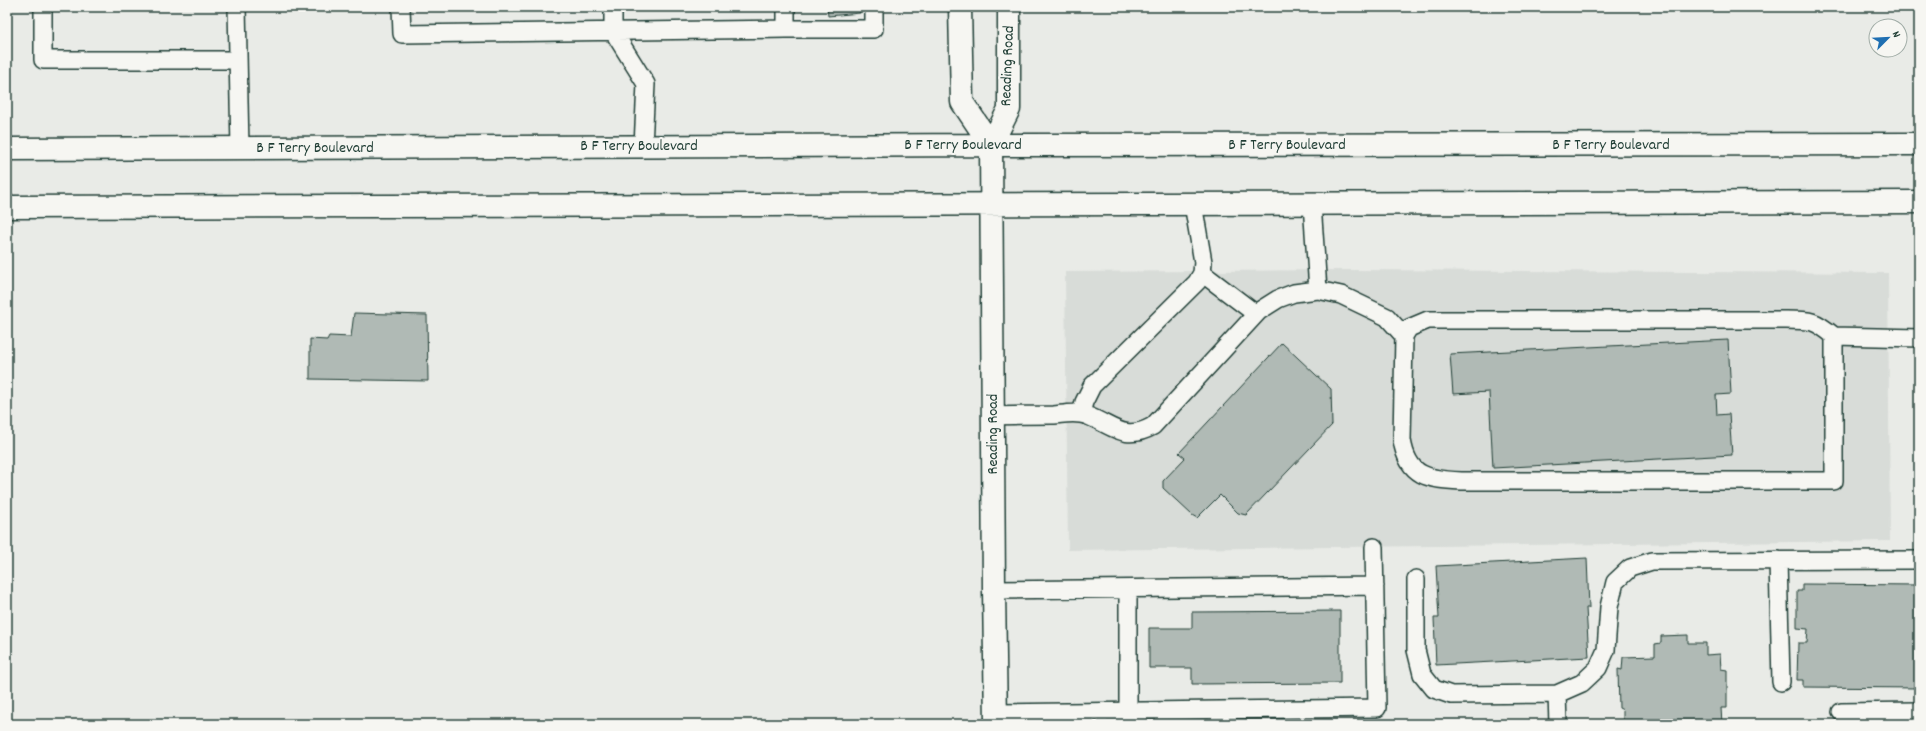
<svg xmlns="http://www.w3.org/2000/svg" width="1926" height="731" font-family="Dekko,sans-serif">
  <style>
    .built { fill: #d8dcd8 }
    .building { fill: #b0bab5; stroke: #1f3d34 }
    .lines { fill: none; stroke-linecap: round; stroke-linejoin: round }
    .service-casing { stroke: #1f3d34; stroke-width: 20 }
    .secondary-casing { stroke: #1f3d34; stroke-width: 25 }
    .service { stroke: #f6f6f2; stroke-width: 17 }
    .secondary { stroke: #f6f6f2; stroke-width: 22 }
    .labels { text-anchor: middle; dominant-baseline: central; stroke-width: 4; stroke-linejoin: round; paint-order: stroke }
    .street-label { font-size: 16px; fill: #1f3d34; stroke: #f6f6f2 }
  </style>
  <rect width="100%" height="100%" fill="#e9ebe7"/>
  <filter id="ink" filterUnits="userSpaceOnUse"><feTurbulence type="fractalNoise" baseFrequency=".025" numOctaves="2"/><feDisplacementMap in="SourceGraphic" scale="8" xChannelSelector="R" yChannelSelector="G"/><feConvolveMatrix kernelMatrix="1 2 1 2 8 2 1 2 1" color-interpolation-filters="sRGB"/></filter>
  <g filter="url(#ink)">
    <path class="built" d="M1347,270L1888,273L1890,541L1068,550L1065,272Z"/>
    <path class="building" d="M827,7H859L860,13L828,16Z
      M354,313L427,315L428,381L310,379V339L327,340L329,336L351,337Z
      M1728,340L1731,394L1716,395L1717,415L1729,414L1732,455L1493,468L1489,392L1453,394L1450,354Z
      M1282,343L1331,389L1332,425L1246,515L1238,513L1220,495L1197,518L1192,515L1163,488V481L1185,458L1179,453Z
      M1587,558L1589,608H1586L1589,657L1436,665L1434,618H1439L1436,566Z
      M1802,584L1919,585V688L1803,687V680H1797L1798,643H1807L1808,629L1797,628V591H1802Z
      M1340,611V683L1192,684V668H1149V628H1192V612Z
      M1688,635V643H1706V655L1720,654L1721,669L1727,670V708H1721L1722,724H1623V710L1619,708L1618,669L1622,670L1623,657L1655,656V644L1661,643V636Z"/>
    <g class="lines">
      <defs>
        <path id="service" d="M43,7V60H238
          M237,7L240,148
          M401,7L402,34L786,29V7
          M613,7V31L646,84L643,146
          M786,29H874V7
          M1312,204L1318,290
          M1202,273L1256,314
          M1404,336L1409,328L1428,320H1786C1811,320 1815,320 1834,336
          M1081,414L1084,402L1092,386L1197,282L1202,273L1203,262L1193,204
          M992,416C1013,415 1034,415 1054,415C1065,414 1077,411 1088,416C1114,426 1124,442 1153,426L1259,311L1278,299L1294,293L1318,290L1341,295L1387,317L1404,336L1402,440C1408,478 1429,479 1462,481H1834V336L1919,338
          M1778,560L1781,682
          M1416,579V650L1422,674L1434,689L1451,695L1557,694L1582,683L1598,668L1606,650L1609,607L1615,582L1630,568L1652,561L1919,560
          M1128,589V712
          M994,590L1375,586
          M1557,694L1558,724
          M1841,712L1919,711
          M996,713L1377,708L1374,547"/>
        <path id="secondary" d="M960,7L962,102L991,145
          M7,149L991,145L1919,144
          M7,207L1919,202
          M996,724L994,590L991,145L1009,109V7"/>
      </defs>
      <use href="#service" class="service-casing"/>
      <use href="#secondary" class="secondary-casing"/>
      <use href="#service" class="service"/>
      <use href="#secondary" class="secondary"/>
    </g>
  </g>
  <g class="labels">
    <g class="street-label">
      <text transform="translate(1008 66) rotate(-88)">Reading Road</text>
      <text x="963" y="145">B F Terry Boulevard</text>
      <text x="1287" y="145">B F Terry Boulevard</text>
      <text x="1611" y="145">B F Terry Boulevard</text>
      <text x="639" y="146">B F Terry Boulevard</text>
      <text x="315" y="148">B F Terry Boulevard</text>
      <text transform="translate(993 434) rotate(-90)">Reading Road</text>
    </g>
  </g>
  <rect width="1926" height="731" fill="none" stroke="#f6f6f2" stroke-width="24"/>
  <rect x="12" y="12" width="1902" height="707" fill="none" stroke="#1f3d34" stroke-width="1.5" filter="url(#ink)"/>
  <g transform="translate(1888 38) rotate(66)"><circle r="19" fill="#f6f6f2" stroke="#a0aca6"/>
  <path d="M0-3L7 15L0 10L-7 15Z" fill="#1f6fb2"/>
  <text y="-6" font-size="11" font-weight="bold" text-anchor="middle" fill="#1f3d34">N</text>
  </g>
</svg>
